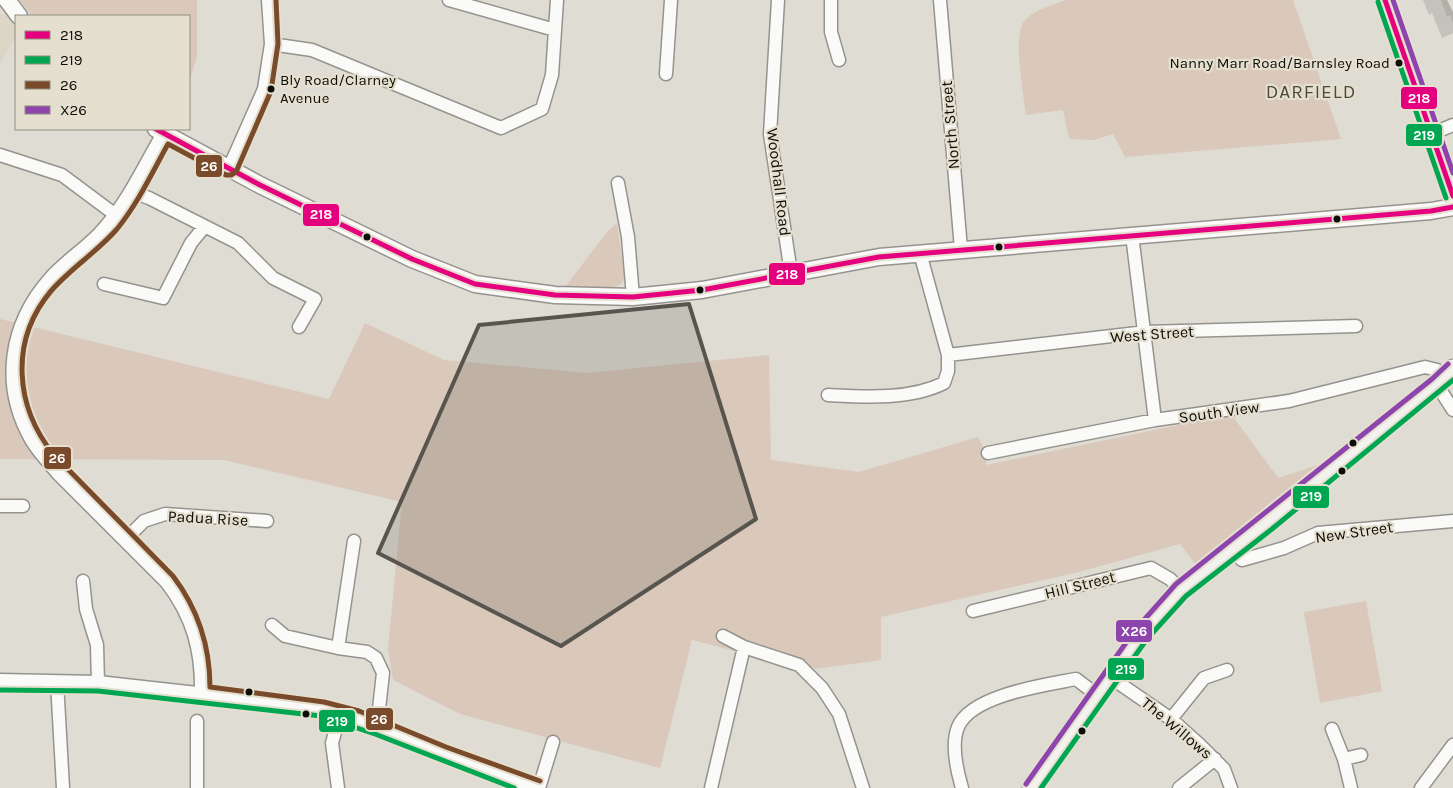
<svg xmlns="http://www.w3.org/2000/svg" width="1453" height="788" font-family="Karla,sans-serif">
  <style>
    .built { fill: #dbd6c5 }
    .green { fill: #dac8bb }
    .shadow { fill: #0003 }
    .building { fill: #c5c2bc }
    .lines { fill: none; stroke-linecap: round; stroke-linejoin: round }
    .minor-casing { stroke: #95938d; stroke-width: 15 }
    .tertiary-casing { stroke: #95938d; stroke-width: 19 }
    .secondary-casing { stroke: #95938d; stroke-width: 21 }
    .minor { stroke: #fafaf9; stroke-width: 12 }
    .tertiary { stroke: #fafaf9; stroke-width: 16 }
    .secondary { stroke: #f3f2ee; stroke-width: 19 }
    .bus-1-casing { stroke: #e4dfcf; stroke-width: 9 }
    .bus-2-casing { stroke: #e4dfcf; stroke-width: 9 }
    .bus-3-casing { stroke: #e4dfcf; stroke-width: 9 }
    .bus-4-casing { stroke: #e4dfcf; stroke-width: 9 }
    .bus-1 { stroke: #e5007d; stroke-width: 5 }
    .bus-2 { stroke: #00a651; stroke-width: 5 }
    .bus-3 { stroke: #7a4b2a; stroke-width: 5 }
    .bus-4 { stroke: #8e44ad; stroke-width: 5 }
    .marked { fill: #58554f; fill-opacity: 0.2; stroke: #58554f; stroke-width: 4; stroke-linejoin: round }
    .bus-dot { fill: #0f0d08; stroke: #e4dfcf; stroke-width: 2 }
    .labels { text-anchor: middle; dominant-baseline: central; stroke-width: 4.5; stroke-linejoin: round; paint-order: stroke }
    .bus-label { font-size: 15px; fill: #0f0d08; stroke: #e4dfcf; text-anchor: end }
    .street-label { font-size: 16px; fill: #0f0d08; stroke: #e4dfcf }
    .quarter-label { font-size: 19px; letter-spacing: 1px; fill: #4d493b; stroke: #e4dfcf }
    .line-badge { stroke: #e4dfcf; stroke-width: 2 }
    .badge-label { font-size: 14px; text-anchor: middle; font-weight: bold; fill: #fff }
  </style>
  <rect width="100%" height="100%" fill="#dfdcd4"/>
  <path class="built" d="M0,14L11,15L16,24V37L0,64Z"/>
  <path class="green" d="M20,0H197V56L189,83V16H32Z
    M1065,0H1293L1341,139L1125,157L1113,134L1094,140L1069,139L1063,110L1026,115C1024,95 1011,33 1026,19C1034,10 1054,5 1065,0Z
    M617,223L625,278C616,296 582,288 565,287L607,232Z
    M0,319L329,399L365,323L444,360L587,373L769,355L771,460L859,472L978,437L987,455L986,465L1231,414L1278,478L1327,462L1199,569L1180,544L1079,572L881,617V660L815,669L797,658L738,644L735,651L692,640L660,768L460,714L393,680L388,649L402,502L224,460L0,459Z
    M1366,601L1382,691L1320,703L1304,612Z"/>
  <path class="shadow" d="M1424,0H1447L1453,12V32Z"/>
  <path class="building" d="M1423,0H1441L1447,17L1450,15L1453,23V33L1442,38L1432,13L1429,15Z"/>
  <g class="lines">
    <defs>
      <path id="minor" d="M449,0L555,30
        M778,0L770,134L791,273
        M831,0V32L839,60
        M940,0L961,249
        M271,44L312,50L501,128L542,109L552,75L557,0
        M666,74L671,0
        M1431,134L1453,125
        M0,155L62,175L117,216
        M229,168L264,89L271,44L268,0
        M618,183L628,237L633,297
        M132,192L149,198L238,243L273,278L315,299L299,327
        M1132,235L1155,420
        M104,284L163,298L191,243L204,227
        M948,355L1146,332L1356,326
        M1437,385L1453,410
        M828,395C865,397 910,400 944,383L948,371V355L920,253
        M988,453L1155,420L1289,401L1425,367L1437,370L1447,375
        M0,506H23
        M127,538L144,521L165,514L267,521
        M1232,550L1242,560L1284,548L1318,533L1453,521
        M83,581L86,609L97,645L98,684
        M973,611L1151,568L1170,579L1181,590
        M272,625L285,636L338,648L367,652L376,658L383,673L377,727
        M723,636L744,647L799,665L822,688L839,714L863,788
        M338,648L354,541
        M1110,677L1171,719L1200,745L1224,769L1231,788
        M57,682L63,788
        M1171,719L1204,678L1227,670
        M197,721V788
        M1332,729L1344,759L1351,788
        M1344,759L1361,755
        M338,788L332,743L340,714
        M539,788L553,742
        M711,788L744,647
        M962,788C957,771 951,744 958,727C971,695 1045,685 1076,679L1097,695
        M1179,788L1215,759
        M1421,788L1453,745"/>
      <path id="tertiary" d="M7,0L19,16
        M156,129L260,185L412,259L475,284L555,295L633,297L702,290L879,257L1431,211L1453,207
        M165,134C146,166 130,202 105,230C90,248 68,261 52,279C11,325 2,385 33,439C40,451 50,461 59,472L168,581C195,616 204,651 203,694
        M0,682L98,684L323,709C396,730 465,764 537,788"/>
      <path id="secondary" d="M1385,0L1453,196
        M1032,788L1141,634L1181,590L1267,523L1396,416L1437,385L1453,369"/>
    </defs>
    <use href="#minor" class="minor-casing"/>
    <use href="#tertiary" class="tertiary-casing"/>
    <use href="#secondary" class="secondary-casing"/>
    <use href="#minor" class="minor"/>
    <use href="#tertiary" class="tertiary"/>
    <use href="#secondary" class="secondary"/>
    <defs>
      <path id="bus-1" d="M1385,0L1453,196
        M156,129L260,185L412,259L475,284L555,295L633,297L702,290L879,257L1431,211L1453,207"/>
      <path id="bus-2" d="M1378,2L1446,198
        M0,690L98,691L321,716L375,734L514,788
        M1041,788L1147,639L1186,596L1272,529L1453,380"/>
      <path id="bus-3" d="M276,0L278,44L271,91L236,172L231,175H226L168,144C152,173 138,203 117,229C97,252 71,268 51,291C9,341 15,407 54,455L173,576C198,609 210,646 210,687L324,702L359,711L446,747L540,781"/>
      <path id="bus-4" d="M1393,0L1453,173
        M1026,784L1135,630L1176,584L1432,379L1448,364"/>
    </defs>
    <use href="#bus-1" class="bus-1-casing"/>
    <use href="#bus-2" class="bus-2-casing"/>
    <use href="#bus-3" class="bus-3-casing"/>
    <use href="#bus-4" class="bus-4-casing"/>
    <use href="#bus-1" class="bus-1"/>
    <use href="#bus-2" class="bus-2"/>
    <use href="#bus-3" class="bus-3"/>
    <use href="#bus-4" class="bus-4"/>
  </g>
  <path class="marked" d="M689,304L756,519L561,646L378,553L479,325Z"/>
  <g class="bus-dot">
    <circle cx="1399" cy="63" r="4.5"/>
    <circle cx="271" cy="89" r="4.5"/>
    <circle cx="1337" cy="219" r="4.5"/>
    <circle cx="367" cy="237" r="4.5"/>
    <circle cx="999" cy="247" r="4.5"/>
    <circle cx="700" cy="290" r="4.5"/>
    <circle cx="1353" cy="443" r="4.5"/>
    <circle cx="1342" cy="471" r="4.5"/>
    <circle cx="249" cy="692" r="4.5"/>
    <circle cx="306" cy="714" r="4.5"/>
    <circle cx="1082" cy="731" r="4.5"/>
  </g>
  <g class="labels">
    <g class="bus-label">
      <text x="1390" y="63">Nanny Marr Road/Barnsley Road</text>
      <text x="280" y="80" text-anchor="start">Bly Road/Clarney<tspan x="280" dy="18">Avenue</tspan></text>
    </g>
    <g class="street-label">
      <text transform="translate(950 125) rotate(-95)">North Street</text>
      <text transform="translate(779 182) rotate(83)">Woodhall Road</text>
      <text transform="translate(1152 334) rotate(-4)">West Street</text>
      <text transform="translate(1219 412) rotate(-8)">South View</text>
      <text transform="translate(208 518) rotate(3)">Padua Rise</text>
      <text transform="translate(1354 532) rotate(-8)">New Street</text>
      <text transform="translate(1080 585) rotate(-14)">Hill Street</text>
      <text transform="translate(1177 728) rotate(40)">The Willows</text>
    </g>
    <g class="quarter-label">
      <text x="1311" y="92">DARFIELD</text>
    </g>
  </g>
  <g class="line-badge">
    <rect x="1400" y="86" width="38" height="24" rx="5" fill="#e5007d"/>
    <rect x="1405" y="123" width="38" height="24" rx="5" fill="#00a651"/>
    <rect x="195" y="154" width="28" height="24" rx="5" fill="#7a4b2a"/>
    <rect x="302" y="203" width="38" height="24" rx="5" fill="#e5007d"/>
    <rect x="768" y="262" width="38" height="24" rx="5" fill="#e5007d"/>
    <rect x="43" y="446" width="29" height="24" rx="5" fill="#7a4b2a"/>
    <rect x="1292" y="485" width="38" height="24" rx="5" fill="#00a651"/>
    <rect x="1115" y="619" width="38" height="24" rx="5" fill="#8e44ad"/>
    <rect x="1107" y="657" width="38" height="24" rx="5" fill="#00a651"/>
    <rect x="365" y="707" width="29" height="24" rx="5" fill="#7a4b2a"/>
    <rect x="318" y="709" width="38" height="24" rx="5" fill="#00a651"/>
  </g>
  <g class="badge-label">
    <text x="1419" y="103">218</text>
    <text x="1424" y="140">219</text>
    <text x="209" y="171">26</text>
    <text x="321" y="219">218</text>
    <text x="787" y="279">218</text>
    <text x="57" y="463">26</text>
    <text x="1311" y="501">219</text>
    <text x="1134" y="636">X26</text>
    <text x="1126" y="674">219</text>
    <text x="379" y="724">26</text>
    <text x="337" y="726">219</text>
  </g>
  <rect x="15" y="15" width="175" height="115" fill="#e4dfcf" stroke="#8f8b7f"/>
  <rect x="25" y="31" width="25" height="8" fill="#e5007d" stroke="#8f8b7f"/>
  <text x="60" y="40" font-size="15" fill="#0f0d08">218</text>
  <rect x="25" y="56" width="25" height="8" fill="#00a651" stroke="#8f8b7f"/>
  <text x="60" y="65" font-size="15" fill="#0f0d08">219</text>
  <rect x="25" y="81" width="25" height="8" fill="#7a4b2a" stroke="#8f8b7f"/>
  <text x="60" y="90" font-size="15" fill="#0f0d08">26</text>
  <rect x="25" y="106" width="25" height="8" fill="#8e44ad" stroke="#8f8b7f"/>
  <text x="60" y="115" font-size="15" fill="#0f0d08">X26</text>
</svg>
